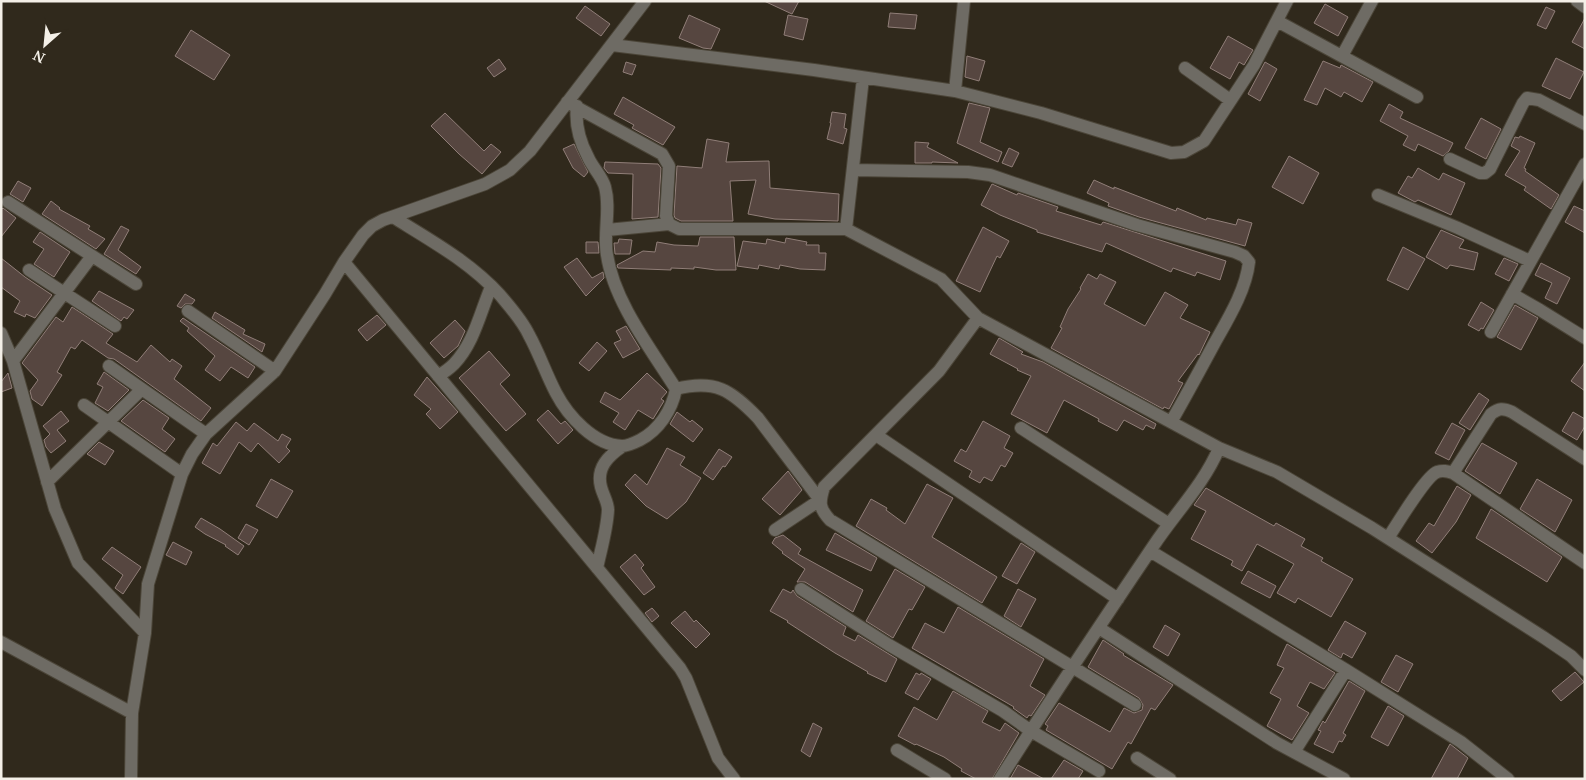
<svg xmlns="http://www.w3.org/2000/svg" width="1586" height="780" font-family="'Noto Serif',serif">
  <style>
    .building { fill: #564640; stroke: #907e78 }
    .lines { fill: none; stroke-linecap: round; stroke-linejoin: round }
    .minor-casing { stroke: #4b4538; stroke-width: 14 }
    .minor { stroke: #6e6b64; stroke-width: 12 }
  </style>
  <rect width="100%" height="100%" fill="#30291c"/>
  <path class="building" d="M764,1H799L792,14Z
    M1325,4L1348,17L1338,36L1314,23Z
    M585,6L610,24L601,36L576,18Z
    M1546,7L1555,11L1546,29L1537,25Z
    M890,13L917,15L915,29L888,27Z
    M689,15L720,29L711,49L703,48L679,38Z
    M788,15L808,19L803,40L784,35Z
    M1585,18V49L1572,42Z
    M191,30L230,55L214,80L175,56Z
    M1228,36L1253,50L1244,65L1239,62L1230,79L1210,68Z
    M967,56L985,61L979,81L965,77Z
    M1556,58L1584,72L1570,99L1542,86Z
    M499,59L506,69L494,77L487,68Z
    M1323,61L1340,68L1341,65L1373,82L1362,102L1344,92L1341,97L1325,88L1317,105L1304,100Z
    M626,62L636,65L632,75L623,72Z
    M1265,62L1277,69L1260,101L1248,94Z
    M623,97L675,127L663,145L632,128L634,125L614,114Z
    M969,103L990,108L980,142L1002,152L998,162L957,143Z
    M1389,104L1403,112L1400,118L1453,143L1449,151L1443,156L1418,144L1415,151L1403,145L1408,136L1380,121Z
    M832,112L846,114L844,128L847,129L843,144L827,139L831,123H830Z
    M445,113L484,151L491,144L501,152L482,174L459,154L431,126Z
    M1481,118L1501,129L1486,159L1465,148Z
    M1520,136L1535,143L1524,168L1526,169L1525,171L1559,195L1551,209L1524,190L1526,187L1505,175L1520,151L1511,146L1515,137L1519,138Z
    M707,139L729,143L726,162L769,161L770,188L839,194L838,221L775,219L748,214L756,180L730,181L733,221H681L675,218L674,215L677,166L702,168Z
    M915,142L929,143L927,147L958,163L932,162V163H915Z
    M574,144L588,172L584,177L573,168L563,149Z
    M1009,148L1019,153L1012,167L1002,163Z
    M1289,156L1319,173L1303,204L1272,187Z
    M605,162L658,164L661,168L658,217L632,219L633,174L608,173L604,168Z
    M1418,168L1439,180L1443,173L1465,183L1451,215L1418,200L1415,202L1398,193L1408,176L1412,178Z
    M1094,180L1114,189V187L1176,211L1177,208L1206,220L1207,218L1236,225L1238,219L1252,223L1245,246L1139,217L1108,206L1109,203L1087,193Z
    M18,181L31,188L23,202L10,194Z
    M992,184L1017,195L1018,193L1058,207L1056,211L1101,225L1103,222L1226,261L1220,280L1197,272L1195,276L1173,268L1171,272L1106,243L1102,252L1037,232V230L1000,215L981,205Z
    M51,201L60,208L59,209L90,226L88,229L105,239L96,249L42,214Z
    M1574,206L1585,211V233L1565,222Z
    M3,208L16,218L1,237V210Z
    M121,226L129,230L118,250L141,267L136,274L104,254Z
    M983,227L1009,241L1000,258L997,256L980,292L956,281Z
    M1441,230L1464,240L1459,248L1478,253L1474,270L1450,265L1447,269L1426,257Z
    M40,232L70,252L54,277L34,264L44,249L33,242Z
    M700,237H734L736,270H716L694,267V269L671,268V270L618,268L617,265L643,251L655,252L657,242L674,245L698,246Z
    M786,238L807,242L806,245H819V253H826L825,270L800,269L780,265L779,269L759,265L758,269L737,266L743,241L766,244L767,239L785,243Z
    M619,239L632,240L630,254H615L614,243H618Z
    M586,242H598L599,253H586Z
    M1403,247L1425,259L1408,290L1387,280Z
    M1,258L25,277L52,295L35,318L26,314L25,317L14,312L20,301L1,287Z
    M577,258L592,278L603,272L604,278L586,296L564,267Z
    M1504,258L1518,264L1509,281L1495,274Z
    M1541,263L1570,278L1557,304L1545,298L1552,283L1535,275Z
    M1088,274L1097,279L1100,274L1116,282L1104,304L1145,326L1165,292L1188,305L1180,318L1210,332L1199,355L1198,354L1178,381L1183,383L1169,409L1164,407L1163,409L1051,348L1062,328L1060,327L1068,309L1081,289L1080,288Z
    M99,291L134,310L127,319L124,317L121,321L92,301Z
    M185,294L195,300L192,304H185L181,308L177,306Z
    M1481,302L1494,310L1483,329L1481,328L1479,331L1468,325Z
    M1515,305L1538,318L1521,350L1497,337Z
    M72,307L113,334L106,343L137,362L151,345L170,362L172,359L182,366L174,379L211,408L201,421L114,359L108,358L82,340L75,349L71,347L57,372L62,375L42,406L32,399L30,391L38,380L22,363L56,317L63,322Z
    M215,312L245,330L243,334L265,344L262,352L212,318Z
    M377,315L386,325L367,341L358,330Z
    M183,318L255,367L248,378L231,367L220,381L205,370L215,356L187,331L189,328L180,321Z
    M455,320L465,331L458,346L444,358L430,343Z
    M626,326L640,349L623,358L614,343L621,340L616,331Z
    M999,338L1023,352L1021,354L1043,362L1156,424L1154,429L1146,425L1143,430L1124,420L1117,431L1098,421L1099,419L1064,400L1047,433L1011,414L1031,376L1017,370L1018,369L990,354Z
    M597,342L607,351L589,371L579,363Z
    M489,351L510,375L500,384L526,414L506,431L459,378Z
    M1585,362V391L1571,381Z
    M104,372L129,390L108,411L95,403L103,387L97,384Z
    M8,373L12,388L1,392V382Z
    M647,373L667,392L661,399L664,401L653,419L638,410L625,430L613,422L619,413L600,402L605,392L620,400Z
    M427,377L458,412L440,429L426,414L431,409L414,395Z
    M1479,393L1489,400L1470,430L1459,423Z
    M143,400L169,418L162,429L175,439L165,452L121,421Z
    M548,410L561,424L565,421L573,430L558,444L537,420Z
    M61,411L69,421L57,430L66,441L51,453L46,447L44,440L50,434L43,426Z
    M677,412L690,422L692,420L703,429L693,442L670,424Z
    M1573,412L1585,419V426L1577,440L1562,431Z
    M983,421L1010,436L1004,448L1013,453L1005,467L1001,465L992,481L984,477L980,483L969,477L972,471L954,461L961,449L966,452Z
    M236,422L247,431L254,423L278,441L282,434L291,439L286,447L290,451L279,463L258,443L251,452L239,442L220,474L202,463L213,443L217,446Z
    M1452,423L1465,430L1449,460L1435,453Z
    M99,442L114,451L105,465L87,454Z
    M1482,443L1517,463L1500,494L1465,471Z
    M667,448L685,457L680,465L701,478L686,502L667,519L646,506L625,485L635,474L647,485Z
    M719,449L732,457L725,467L723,466L713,480L703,473Z
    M788,471L802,490L780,515L762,499Z
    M271,479L293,491L277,518L256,506Z
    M1537,479L1572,500L1555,532L1520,509Z
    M927,484L953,498L932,537L997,577L982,603L856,526L871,499L887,508L886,510L905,524Z
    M1457,486L1471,495L1456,522L1432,553L1416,541L1429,523L1434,526Z
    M1206,488L1274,526L1276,523L1305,539L1301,546L1323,558L1321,561L1353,579L1331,617L1298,598L1295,603L1277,593L1294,564L1257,544L1242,571L1231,565L1233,561L1191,539L1206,511L1194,505Z
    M1491,509L1562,557L1547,582L1476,538Z
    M201,518L220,529L244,546L238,555L225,546L226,545L205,534L195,527Z
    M246,524L258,530L249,545L238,538Z
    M835,533L877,558L871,571L826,550Z
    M783,535L801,549L798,554L863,590L853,612L805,582H797L805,569L782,553L783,552L772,543L775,538Z
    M173,542L192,552L186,565L166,555Z
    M1021,543L1035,552L1017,584L1002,576Z
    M112,547L141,567L123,594L115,588L123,575L102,559Z
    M635,554L644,565L641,568L655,587L644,595L620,567Z
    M895,569L925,587L912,610L909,609L893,638L866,621Z
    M1248,571L1276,586L1270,598L1241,583Z
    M783,589L791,593L793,590L797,596L846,627L843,635L855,641L858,635L897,659L886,682L867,673L868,672L835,653L787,622L788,621L770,611Z
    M1018,589L1036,599L1021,627L1004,616Z
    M958,607L1044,659L1030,686L1045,695L1031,716L1029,715L1027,718L1013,708L1014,707L912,648L925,623L944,633Z
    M652,608L659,616L652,622L645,613Z
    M685,611L694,622L696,620L710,634L696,648L671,623Z
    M1345,621L1366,633L1352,658L1343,653L1341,658L1328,650Z
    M1165,625L1180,634L1168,656L1153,647Z
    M1103,640L1124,654L1123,655L1173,685L1155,710L1151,708L1131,744L1128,742L1112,769L1046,730L1048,726L1045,724L1059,703L1110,732L1124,708L1134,713L1142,710L1143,705L1139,698L1088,667Z
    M1287,644L1335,673L1324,689L1310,682L1297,706L1309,713L1292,740L1267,726L1281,699L1270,693L1284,668L1277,665Z
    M1396,655L1413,664L1398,692L1381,682Z
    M1575,672L1584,682L1561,701L1552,691Z
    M916,673L920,675L921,673L931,679L918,700L905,693Z
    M1349,681L1365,691L1343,733L1346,735L1342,742L1339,741L1333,753L1314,744L1321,731L1318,730L1323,721L1325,723Z
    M953,691L988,711L982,722L1000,731L1005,723L1019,733L992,779H976L961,771L962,769L944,757L916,744L915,745L898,736L914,707L937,720Z
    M1388,706L1404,716L1388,746L1371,737Z
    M813,723L822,728L810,757L801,751Z
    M1450,744L1468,758L1457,779H1431Z
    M1064,760L1083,771L1078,779H1051Z
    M1018,765L1044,779H1010Z"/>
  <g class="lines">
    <defs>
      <path id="minor" d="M1577,1L1585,7
        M1277,21L1417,97
        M612,45L814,70L955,91L1041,113L1171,153L1184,152L1204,141L1254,65L1287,1
        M1342,56L1372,1
        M1185,68L1230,100
        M955,91L964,1
        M567,102L662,154L669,166L666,216L669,224L679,229H846L941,279L978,318L1219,448L1277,472L1372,528L1543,637L1571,656L1585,670
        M1450,159L1480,173H1485L1490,169L1523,103L1527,98L1539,100L1585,124
        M853,170L968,172L990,175L1137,225L1235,252L1244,256L1249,262C1246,290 1228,319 1214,344C1200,370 1186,396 1171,422
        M1378,195L1458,228L1530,261
        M8,202L136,284
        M393,217C430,240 470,262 500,295C510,307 522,320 529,335C539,353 546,374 556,393C568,416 594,445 622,446C628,446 634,443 640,440C659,430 672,410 676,389C651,349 614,302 607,255C603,233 611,209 605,187C602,176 592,167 588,157C580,142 575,123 577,106
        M846,229L863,78
        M607,230L669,224
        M344,262L680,668L686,678L718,758L734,779
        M29,270L115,326
        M1512,294L1540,310L1585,338
        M188,311L275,371
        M978,318L939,371L824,487C819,503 819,508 830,520L1135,705
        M1491,332L1585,164
        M1,333L13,361L55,509L78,563L145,633
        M13,361L92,256
        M109,366L206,434
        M438,376C443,373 449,369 454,364C474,343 480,313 491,287
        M676,389C715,379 731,390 758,418L820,500L775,530
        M84,405L182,474
        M1021,428L1169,524
        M876,435L1118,599
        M1453,473L1491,414C1499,408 1503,408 1512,412L1585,459
        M47,482L142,389
        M1388,538C1396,526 1426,476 1437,472C1443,470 1447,471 1453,473L1585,563
        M1150,551L1346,670L1461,742L1508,779
        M597,568C601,549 607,530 608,510C608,502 603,495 601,487C596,468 608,456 623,446
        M801,589L889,645L1003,711L1031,731L1099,771
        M1099,628L1277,743L1344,779
        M1,642L132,713
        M897,750L945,779
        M1294,752L1346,670
        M1137,758L1170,779
        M131,779L132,713L145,633L148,584L182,474L192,454L206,434L275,371L325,294L344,262L363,235L372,226L383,220L485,184L510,170L530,151L645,1
        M1000,779C1050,700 1102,622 1154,545C1176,512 1204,484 1219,448"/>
    </defs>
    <use href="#minor" class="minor-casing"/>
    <use href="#minor" class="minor"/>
  </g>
  <rect width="1586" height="780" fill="none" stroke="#f3efe7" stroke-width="5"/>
  <g transform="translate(45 45) rotate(207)" stroke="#30291c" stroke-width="4" paint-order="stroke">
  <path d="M0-4L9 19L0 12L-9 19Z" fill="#f3efe7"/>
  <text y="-8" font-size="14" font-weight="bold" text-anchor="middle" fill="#f3efe7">N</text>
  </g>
</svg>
